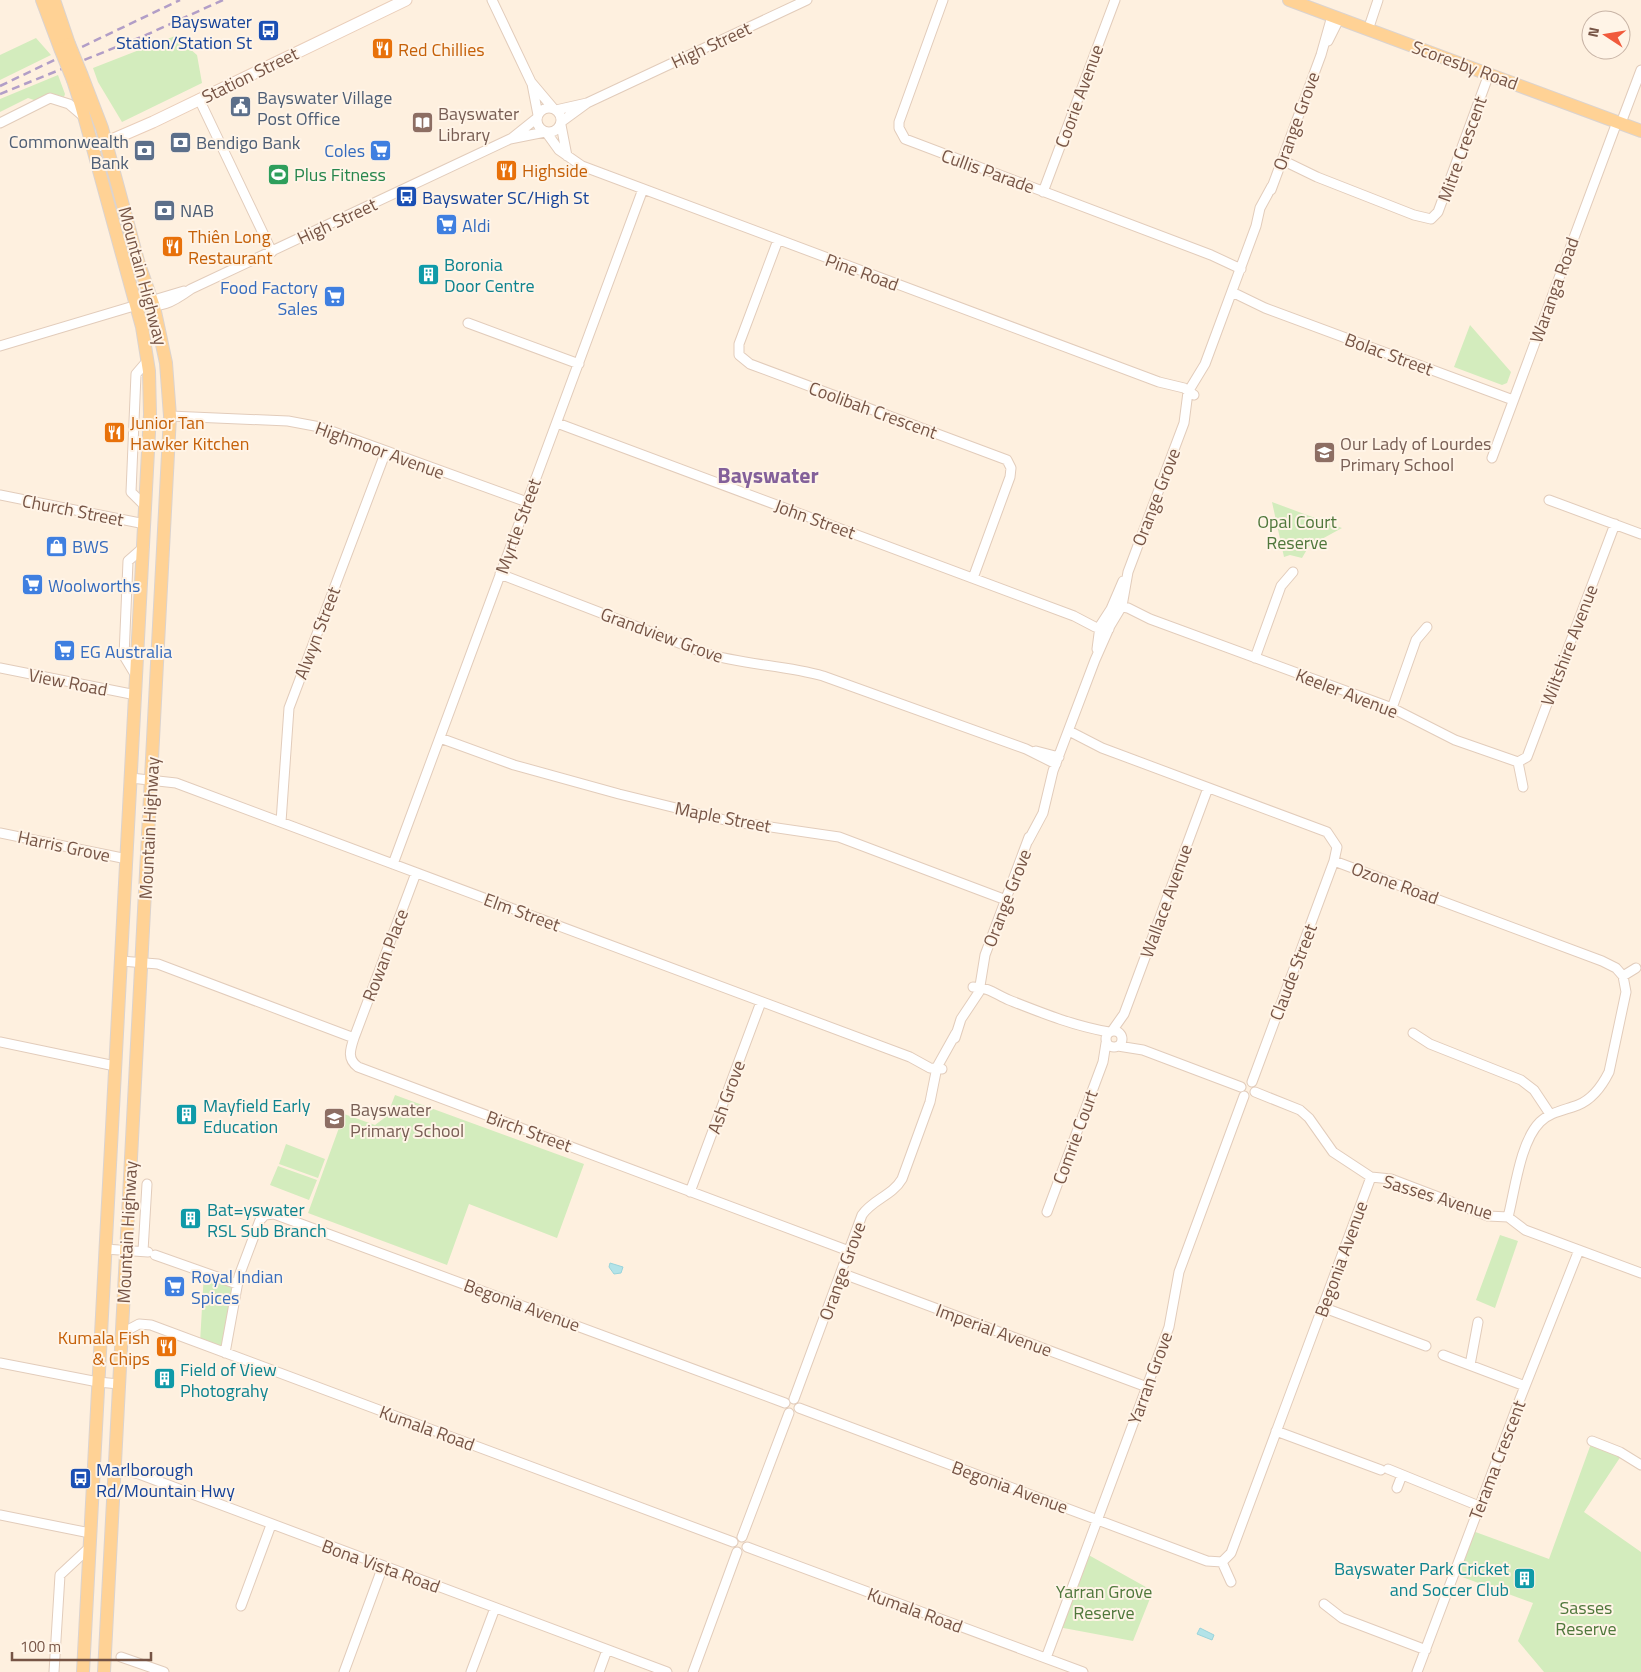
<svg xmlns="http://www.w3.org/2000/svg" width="1641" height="1672" font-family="'Titillium Web',sans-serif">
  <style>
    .green { fill: #d3ecbd }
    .water { fill: #b3e3e8; stroke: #99d4db }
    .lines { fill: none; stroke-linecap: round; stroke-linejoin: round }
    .minor-casing { stroke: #e2ccbb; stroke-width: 11 }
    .secondary-casing { stroke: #eaceba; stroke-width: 13 }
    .primary-casing { stroke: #dbd3cf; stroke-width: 14 }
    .minor { stroke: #fff; stroke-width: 9 }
    .secondary { stroke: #fff; stroke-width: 11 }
    .primary { stroke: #ffd295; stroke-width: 12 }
    .rail { stroke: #b29ec7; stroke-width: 2.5; stroke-dasharray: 8 5; stroke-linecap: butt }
    .primary-bridge-casing { stroke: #dbd3cf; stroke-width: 14; stroke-linecap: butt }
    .primary-bridge { stroke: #ffd295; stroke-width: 12 }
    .labels { text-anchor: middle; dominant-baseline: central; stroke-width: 4; stroke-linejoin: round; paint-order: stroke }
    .transit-label { font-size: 18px; fill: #164399; stroke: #fff4e7; text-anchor: start }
    .street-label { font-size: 18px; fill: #765445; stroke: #fff4e7 }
    .food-label { font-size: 18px; fill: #c56008; stroke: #fff4e7; text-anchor: start }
    .service-label { font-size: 18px; fill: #4e5e75; stroke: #fff4e7; text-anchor: start }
    .education-label { font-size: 18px; fill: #785e54; stroke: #fff4e7; text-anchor: start }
    .shop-label { font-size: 18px; fill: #366cbe; stroke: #fff4e7; text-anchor: start }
    .leisure-label { font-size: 18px; fill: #27864d; stroke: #fff4e7; text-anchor: start }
    .culture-label { font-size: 18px; fill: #0d838f; stroke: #fff4e7; text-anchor: start }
    .park-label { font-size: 18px; fill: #4f773b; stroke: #fff4e7 }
    .district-label { font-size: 22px; font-weight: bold; fill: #83609a; stroke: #fff4e7 }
  </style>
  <rect width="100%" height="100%" fill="#fef0df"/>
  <path class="green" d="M175,36L197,55L202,83L122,122L98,82L93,68Z
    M36,38L51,55L0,80V55Z
    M58,75L65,94L64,97L53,94L37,101L28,98L0,112V99Z
    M1470,325L1511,372L1507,383L1502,385L1454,367Z
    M1272,502L1342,528L1309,546L1302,558L1290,555L1284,557Z
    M395,1095L584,1164L557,1238L469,1204L447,1265L308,1213L344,1114L375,1125L387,1116Z
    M286,1144L325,1159L318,1178L279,1164Z
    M278,1166L317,1180L309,1200L270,1185Z
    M1500,1235L1518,1241L1495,1308L1476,1300Z
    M204,1272L237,1284L225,1353L200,1343Z
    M1592,1441L1623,1453L1584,1512L1641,1552V1672H1544L1518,1641L1533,1603L1454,1574L1470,1530L1549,1559Z
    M1085,1553L1153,1591L1133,1641L1058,1627Z"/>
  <path class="water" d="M610,1263L623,1267L621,1273L614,1274L609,1267Z
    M1200,1628L1214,1635L1212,1640L1197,1634Z"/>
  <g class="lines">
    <defs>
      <path id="minor" d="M492,0L531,82L553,108
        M943,0L899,122V128L905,139L1211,255L1241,269
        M1368,30L1378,0
        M1328,41L1339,19
        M532,84L538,115
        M199,99L272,252
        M537 120a12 12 0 1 1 24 0a12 12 0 1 1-24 0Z
        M556,110L587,103
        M561,122L587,103L807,0
        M0,123L50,98L69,104L83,116
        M1621,123L1641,70
        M561,125L567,156
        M546,132L559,150L582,166L1159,382L1184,388L1194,395
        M512,138L537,118
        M1282,160L1317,177L1414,215L1431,219L1438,212L1489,74
        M1271,190L1321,55L1332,16
        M1043,192L1115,0
        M778,240L739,344V355L750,364L1007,460L1011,468L1010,477L973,578
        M1232,292L1265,308L1513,400
        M137,306C163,307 170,304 191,289L510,139L545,132
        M468,323L579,364
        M0,346L184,291
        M170,416L288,421L320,427L527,502
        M557,423L1074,616L1095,627L1109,629
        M1492,458L1617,122
        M0,495L145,524
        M1549,500L1641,534
        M146,507L131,492L136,374L148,360
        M500,574L705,653C743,665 784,665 823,676L1026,749L1056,764
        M1113,605L1128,608L1150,619L1392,708L1455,740L1518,762L1523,787
        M1097,649L1100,626L1111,609L1123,581
        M1255,658L1281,586L1293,572
        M0,668L136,695
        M136,676L124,656L128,561L144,547
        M1392,708L1416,640L1427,627
        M1069,731L1102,748L1327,832L1337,847L1334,861L1602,961L1616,968L1623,976L1636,968
        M440,738L514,765L619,794L729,821L839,837L1006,900
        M1036,751L1059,757
        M1518,762L1527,757L1615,524
        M131,778L176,783L910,1057L930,1068L942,1069
        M281,822L289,708L386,451
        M0,833L127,859
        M1028,841L1043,813L1053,771L1095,660L1110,626L1122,606L1128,572L1184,423L1188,392L1205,364L1256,226L1260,208L1272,186
        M393,864L643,189
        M121,961L158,964L354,1038C350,1050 347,1059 358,1067L849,1251
        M973,987C988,987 997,995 1009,1000C1042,1013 1074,1026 1109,1032
        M1106 1039a8 8 0 1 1 16 0a8 8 0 1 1-16 0Z
        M1112,1031L1124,1014L1208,788
        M1413,1033L1430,1044L1521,1080L1534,1090L1550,1114
        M354,1038L416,873
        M955,1038L961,1019L979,992L985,955L1029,837
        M0,1042L115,1066
        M1118,1046L1143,1050L1241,1087
        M1252,1082L1334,861
        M1255,1092L1300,1110L1309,1118L1333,1152L1371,1177L1391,1179L1488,1216L1508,1217L1525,1230L1641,1273
        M690,1192L761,1002
        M1047,1212L1103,1062L1106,1043
        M1508,1217C1515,1190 1520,1142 1540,1122C1550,1112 1565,1110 1578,1105C1593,1099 1602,1086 1609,1072L1626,992L1623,976
        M105,1249L148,1252
        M143,1251L147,1184
        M155,1255L237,1284
        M841,1273L1147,1387
        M1322,1307L1426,1346
        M122,1333L139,1324L151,1325L733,1542
        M225,1353L239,1276L260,1220L265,1215L274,1214L785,1403
        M1443,1355L1525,1386
        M0,1363L98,1382L119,1384
        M1470,1365L1478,1322
        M794,1399L862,1215C873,1199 892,1196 902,1179L930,1102L937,1067L956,1033
        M799,1408L1207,1561L1222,1562L1231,1553L1371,1177
        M1276,1431L1381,1470
        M1592,1441L1620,1452L1641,1465
        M1388,1469L1479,1506
        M93,1471H126L139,1474L667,1672
        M1397,1488L1402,1475
        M0,1515L90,1533
        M742,1537L789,1413
        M747,1547L1083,1672
        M1222,1562L1231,1582
        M1324,1604L1342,1618L1426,1650
        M241,1606L271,1525
        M121,1657L164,1672
        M1046,1658L1169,1327L1179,1272L1244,1096
        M54,1672L60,1575L90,1547
        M344,1672L383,1566
        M471,1672L495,1608
        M599,1672L607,1650
        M693,1672L737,1552
        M1417,1672L1518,1404L1579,1250"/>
      <path id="secondary" d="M93,148L153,122L406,0"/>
      <path id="primary" d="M42,0L60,48
        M54,0L69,44
        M1289,0L1641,131
        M82,76L102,128L138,261L154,307L166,363L170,416L104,1672
        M73,80L81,105L142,327L149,371L150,414L83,1672"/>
    </defs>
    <use href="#minor" class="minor-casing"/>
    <use href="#secondary" class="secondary-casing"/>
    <use href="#primary" class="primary-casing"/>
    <use href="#minor" class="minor"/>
    <use href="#secondary" class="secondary"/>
    <use href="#primary" class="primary"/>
    <path class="rail" d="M0,86L180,0
      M0,94L146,35L223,0"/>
    <defs>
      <path id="primary-bridge" d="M69,44L82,76
        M60,48L73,80"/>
    </defs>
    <use href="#primary-bridge" class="primary-bridge-casing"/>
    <use href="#primary-bridge" class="primary-bridge"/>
  </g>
  <defs>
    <symbol id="bus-square" viewBox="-11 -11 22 22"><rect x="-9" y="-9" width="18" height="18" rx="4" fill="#1a4fb4" stroke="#fff4e7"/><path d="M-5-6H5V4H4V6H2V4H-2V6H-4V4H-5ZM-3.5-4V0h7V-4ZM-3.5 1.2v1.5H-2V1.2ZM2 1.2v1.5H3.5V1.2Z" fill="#fff"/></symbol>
    <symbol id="restaurant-square" viewBox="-11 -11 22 22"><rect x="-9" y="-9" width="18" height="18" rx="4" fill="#e8710a" stroke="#fff4e7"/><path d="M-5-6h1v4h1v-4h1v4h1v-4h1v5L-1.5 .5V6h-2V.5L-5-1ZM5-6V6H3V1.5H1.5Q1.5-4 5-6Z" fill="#fff"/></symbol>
    <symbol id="civic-square" viewBox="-11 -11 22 22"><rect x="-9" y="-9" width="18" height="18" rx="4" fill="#5c6f8a" stroke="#fff4e7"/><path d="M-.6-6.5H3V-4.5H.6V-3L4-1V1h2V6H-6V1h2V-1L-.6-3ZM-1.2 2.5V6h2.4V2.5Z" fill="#fff"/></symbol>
    <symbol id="library-square" viewBox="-11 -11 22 22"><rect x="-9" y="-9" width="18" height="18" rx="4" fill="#8d6e63" stroke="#fff4e7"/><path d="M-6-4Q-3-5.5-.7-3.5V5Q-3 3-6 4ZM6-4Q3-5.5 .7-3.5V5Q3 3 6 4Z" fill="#fff"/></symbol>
    <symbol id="bank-square" viewBox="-11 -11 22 22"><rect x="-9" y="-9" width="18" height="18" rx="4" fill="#5c6f8a" stroke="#fff4e7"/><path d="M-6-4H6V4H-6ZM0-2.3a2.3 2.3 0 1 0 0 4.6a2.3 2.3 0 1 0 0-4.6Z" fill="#fff"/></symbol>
    <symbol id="supermarket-square" viewBox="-11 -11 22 22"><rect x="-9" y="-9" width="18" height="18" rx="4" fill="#3f7fe0" stroke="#fff4e7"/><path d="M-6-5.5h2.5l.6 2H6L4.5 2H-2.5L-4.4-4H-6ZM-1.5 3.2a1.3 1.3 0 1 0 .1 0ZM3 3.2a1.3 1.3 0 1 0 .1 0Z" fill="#fff"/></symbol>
    <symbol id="stadium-square" viewBox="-11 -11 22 22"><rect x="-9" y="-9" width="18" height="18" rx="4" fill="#2e9e5b" stroke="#fff4e7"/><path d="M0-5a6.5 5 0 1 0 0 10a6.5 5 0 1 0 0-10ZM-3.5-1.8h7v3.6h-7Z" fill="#fff"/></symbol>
    <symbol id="building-square" viewBox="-11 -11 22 22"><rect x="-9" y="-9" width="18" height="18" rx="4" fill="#0f9aa8" stroke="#fff4e7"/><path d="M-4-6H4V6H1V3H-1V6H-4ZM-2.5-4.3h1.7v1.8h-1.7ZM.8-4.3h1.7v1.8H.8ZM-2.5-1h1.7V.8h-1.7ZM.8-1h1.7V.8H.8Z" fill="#fff"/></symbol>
    <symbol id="school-square" viewBox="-11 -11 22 22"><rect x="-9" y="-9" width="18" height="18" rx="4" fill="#8d6e63" stroke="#fff4e7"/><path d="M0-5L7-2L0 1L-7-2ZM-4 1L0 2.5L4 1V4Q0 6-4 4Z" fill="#fff"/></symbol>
    <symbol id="shop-square" viewBox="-11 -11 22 22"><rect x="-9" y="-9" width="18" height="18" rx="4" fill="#3f7fe0" stroke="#fff4e7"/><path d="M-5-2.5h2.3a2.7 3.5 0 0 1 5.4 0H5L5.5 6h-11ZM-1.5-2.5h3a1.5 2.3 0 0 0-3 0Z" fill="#fff"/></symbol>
  </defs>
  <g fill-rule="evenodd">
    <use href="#bus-square" x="256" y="18" width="25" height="25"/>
    <use href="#restaurant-square" x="370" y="36" width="25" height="25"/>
    <use href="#civic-square" x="228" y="94" width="25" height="25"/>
    <use href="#library-square" x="410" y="110" width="25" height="25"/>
    <use href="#bank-square" x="168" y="130" width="25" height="25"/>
    <use href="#supermarket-square" x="368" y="138" width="25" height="25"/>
    <use href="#bank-square" x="132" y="138" width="25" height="25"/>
    <use href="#restaurant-square" x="494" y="158" width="25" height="25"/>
    <use href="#stadium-square" x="266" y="162" width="25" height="25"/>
    <use href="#bus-square" x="394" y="184" width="25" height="25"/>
    <use href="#bank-square" x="152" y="198" width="25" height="25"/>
    <use href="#supermarket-square" x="434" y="212" width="25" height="25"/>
    <use href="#restaurant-square" x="160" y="234" width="25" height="25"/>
    <use href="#building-square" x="416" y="262" width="25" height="25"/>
    <use href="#supermarket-square" x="322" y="284" width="25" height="25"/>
    <use href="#restaurant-square" x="102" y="420" width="25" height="25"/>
    <use href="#school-square" x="1312" y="440" width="25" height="25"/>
    <use href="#shop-square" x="44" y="534" width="25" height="25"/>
    <use href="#supermarket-square" x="20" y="572" width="25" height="25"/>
    <use href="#supermarket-square" x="52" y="638" width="25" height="25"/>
    <use href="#building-square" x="174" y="1102" width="25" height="25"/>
    <use href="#school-square" x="322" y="1106" width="25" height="25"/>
    <use href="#building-square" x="178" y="1206" width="25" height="25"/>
    <use href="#supermarket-square" x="162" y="1274" width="25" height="25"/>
    <use href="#restaurant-square" x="154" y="1334" width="25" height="25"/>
    <use href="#building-square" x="152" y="1366" width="25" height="25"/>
    <use href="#bus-square" x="68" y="1466" width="25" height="25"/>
    <use href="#building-square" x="1512" y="1566" width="25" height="25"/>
  </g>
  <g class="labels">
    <g class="transit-label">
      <text x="252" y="21" text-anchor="end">Bayswater<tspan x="252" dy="21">Station/Station St</tspan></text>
      <text x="422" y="197">Bayswater SC/High St</text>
      <text x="96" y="1469">Marlborough<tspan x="96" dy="21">Rd/Mountain Hwy</tspan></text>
    </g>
    <g class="street-label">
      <text transform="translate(711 45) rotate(-25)">High Street</text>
      <text transform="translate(1465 65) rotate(20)">Scoresby Road</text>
      <text transform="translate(250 75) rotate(-26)">Station Street</text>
      <text transform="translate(1079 96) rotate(-70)">Coorie Avenue</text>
      <text transform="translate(1296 121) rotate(-70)">Orange Grove</text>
      <text transform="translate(1462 149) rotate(-70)">Mitre Crescent</text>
      <text transform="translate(988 171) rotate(20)">Cullis Parade</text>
      <text transform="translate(337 221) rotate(-25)">High Street</text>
      <text transform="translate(862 272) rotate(20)">Pine Road</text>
      <text transform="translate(143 276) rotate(75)">Mountain Highway</text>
      <text transform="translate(1554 290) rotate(-70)">Waranga Road</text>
      <text transform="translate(1389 354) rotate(20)">Bolac Street</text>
      <text transform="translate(873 410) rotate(20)">Coolibah Crescent</text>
      <text transform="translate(380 450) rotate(20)">Highmoor Avenue</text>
      <text transform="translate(1156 497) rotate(-69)">Orange Grove</text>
      <text transform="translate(73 510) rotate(11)">Church Street</text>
      <text transform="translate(815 519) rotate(20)">John Street</text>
      <text transform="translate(518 526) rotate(-70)">Myrtle Street</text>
      <text transform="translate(317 633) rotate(-69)">Alwyn Street</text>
      <text transform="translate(662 635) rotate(20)">Grandview Grove</text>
      <text transform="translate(1569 645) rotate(-69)">Wiltshire Avenue</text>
      <text transform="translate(68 682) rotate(11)">View Road</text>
      <text transform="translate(1347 693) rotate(21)">Keeler Avenue</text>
      <text transform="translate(723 817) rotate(11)">Maple Street</text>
      <text transform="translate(149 828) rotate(-87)">Mountain Highway</text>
      <text transform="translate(64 846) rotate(12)">Harris Grove</text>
      <text transform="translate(1395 883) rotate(20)">Ozone Road</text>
      <text transform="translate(1007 898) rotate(-69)">Orange Grove</text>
      <text transform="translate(1166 901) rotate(-70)">Wallace Avenue</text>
      <text transform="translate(522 912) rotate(20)">Elm Street</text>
      <text transform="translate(385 955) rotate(-69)">Rowan Place</text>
      <text transform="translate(1293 972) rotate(-69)">Claude Street</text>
      <text transform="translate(726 1097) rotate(-70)">Ash Grove</text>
      <text transform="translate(529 1131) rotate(20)">Birch Street</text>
      <text transform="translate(1075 1137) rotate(-70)">Comrie Court</text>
      <text transform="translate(1438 1197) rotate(17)">Sasses Avenue</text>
      <text transform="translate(127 1232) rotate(-87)">Mountain Highway</text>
      <text transform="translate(1341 1259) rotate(-70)">Begonia Avenue</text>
      <text transform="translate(842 1271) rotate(-70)">Orange Grove</text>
      <text transform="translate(522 1305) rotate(20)">Begonia Avenue</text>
      <text transform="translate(994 1330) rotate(20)">Imperial Avenue</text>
      <text transform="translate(1150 1378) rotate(-70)">Yarran Grove</text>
      <text transform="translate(427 1428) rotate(20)">Kumala Road</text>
      <text transform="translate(1497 1460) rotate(-69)">Terama Crescent</text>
      <text transform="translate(1010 1487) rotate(20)">Begonia Avenue</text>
      <text transform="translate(381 1566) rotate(20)">Bona Vista Road</text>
      <text transform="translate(915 1610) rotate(20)">Kumala Road</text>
    </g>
    <g class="food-label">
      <text x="398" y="49">Red Chillies</text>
      <text x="522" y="170">Highside</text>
      <text x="188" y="236">Thiên Long<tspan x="188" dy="21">Restaurant</tspan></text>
      <text x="130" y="422">Junior Tan<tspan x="130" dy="21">Hawker Kitchen</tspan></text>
      <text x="150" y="1337" text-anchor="end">Kumala Fish<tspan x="150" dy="21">&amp; Chips</tspan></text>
    </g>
    <g class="service-label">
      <text x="257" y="97">Bayswater Village<tspan x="257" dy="21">Post Office</tspan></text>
      <text x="129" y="141" text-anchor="end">Commonwealth<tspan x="129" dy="21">Bank</tspan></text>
      <text x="196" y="142">Bendigo Bank</text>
      <text x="180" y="210">NAB</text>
    </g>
    <g class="education-label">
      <text x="438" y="113">Bayswater<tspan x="438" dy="21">Library</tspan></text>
      <text x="1340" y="443">Our Lady of Lourdes<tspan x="1340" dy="21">Primary School</tspan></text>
      <text x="350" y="1109">Bayswater<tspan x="350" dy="21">Primary School</tspan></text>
    </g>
    <g class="shop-label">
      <text x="365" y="150" text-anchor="end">Coles</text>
      <text x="462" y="225">Aldi</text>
      <text x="318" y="287" text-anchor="end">Food Factory<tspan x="318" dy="21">Sales</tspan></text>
      <text x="72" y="546">BWS</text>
      <text x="48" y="585">Woolworths</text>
      <text x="80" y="651">EG Australia</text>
      <text x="191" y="1276">Royal Indian<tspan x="191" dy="21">Spices</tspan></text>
    </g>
    <g class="leisure-label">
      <text x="294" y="174">Plus Fitness</text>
    </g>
    <g class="culture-label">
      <text x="444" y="264">Boronia<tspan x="444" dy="21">Door Centre</tspan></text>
      <text x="203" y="1105">Mayfield Early<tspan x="203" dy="21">Education</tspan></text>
      <text x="207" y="1209">Bat=yswater<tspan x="207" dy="21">RSL Sub Branch</tspan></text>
      <text x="180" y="1369">Field of View<tspan x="180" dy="21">Photograhy</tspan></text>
      <text x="1509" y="1568" text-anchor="end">Bayswater Park Cricket<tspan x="1509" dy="21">and Soccer Club</tspan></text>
    </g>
    <g class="park-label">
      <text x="1297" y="521">Opal Court<tspan x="1297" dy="21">Reserve</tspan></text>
      <text x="1104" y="1591">Yarran Grove<tspan x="1104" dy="21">Reserve</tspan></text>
      <text x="1586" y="1607">Sasses<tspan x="1586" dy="21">Reserve</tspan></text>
    </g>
    <g class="district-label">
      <text x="768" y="475">Bayswater</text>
    </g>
  </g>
  <g transform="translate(1606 35) rotate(282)"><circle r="24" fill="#fff4e7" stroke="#c8b4a6"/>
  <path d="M0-4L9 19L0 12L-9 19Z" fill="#f15a3c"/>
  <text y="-8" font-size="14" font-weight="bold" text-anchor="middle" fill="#765445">N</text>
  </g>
  <path d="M12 1652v8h139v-8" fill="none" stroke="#765445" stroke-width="2.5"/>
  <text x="20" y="1652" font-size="15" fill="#765445" stroke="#fff4e7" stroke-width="4" paint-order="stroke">100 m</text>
</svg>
